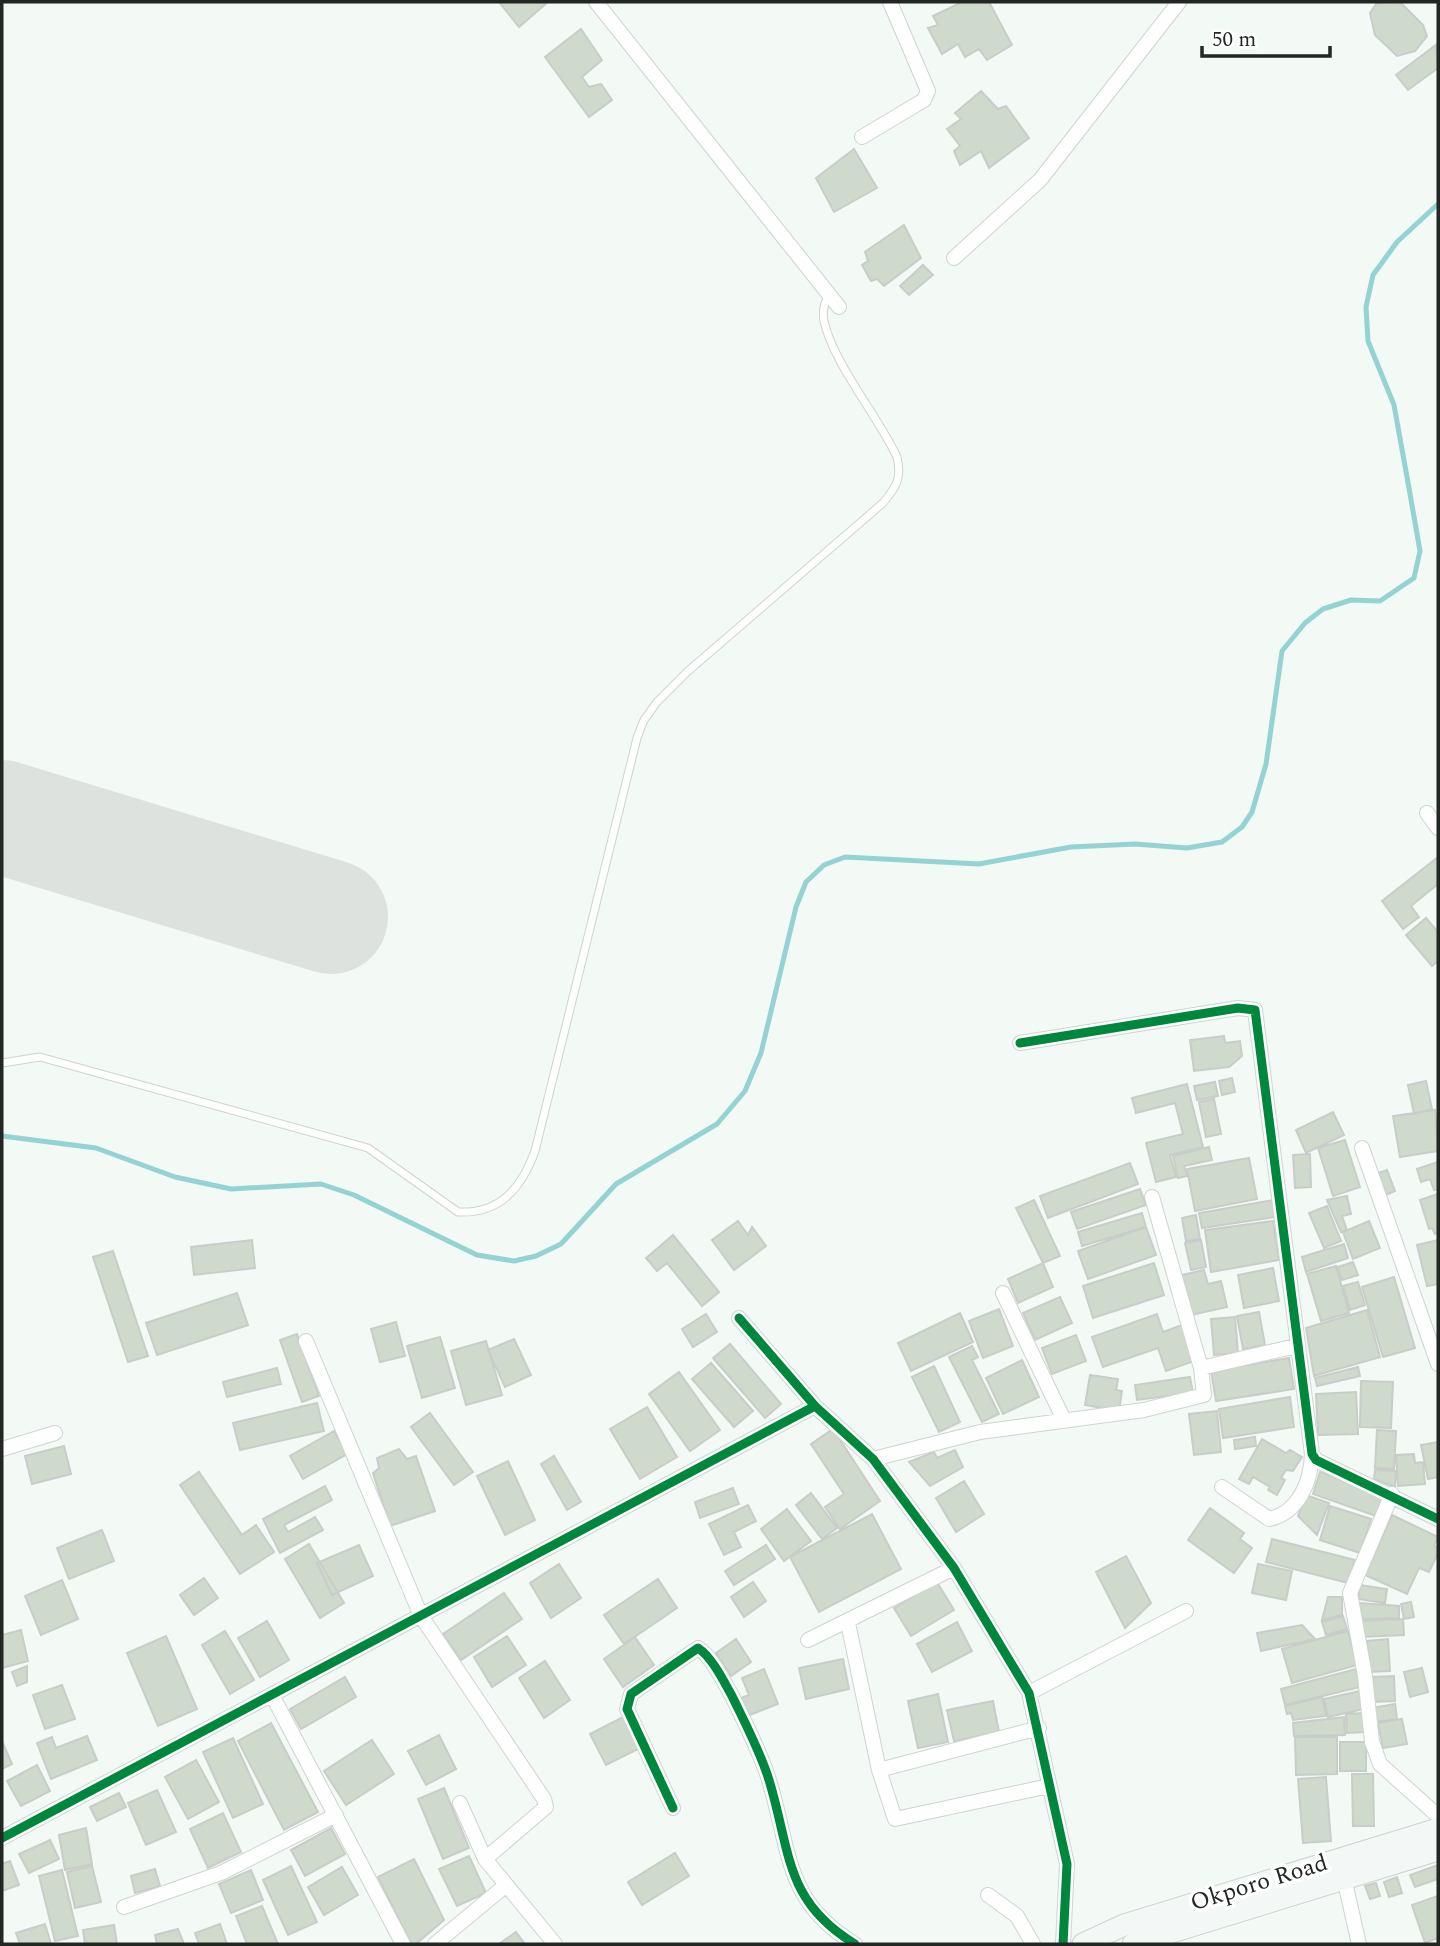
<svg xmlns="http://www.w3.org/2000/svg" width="1440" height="1946" font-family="Spectral,serif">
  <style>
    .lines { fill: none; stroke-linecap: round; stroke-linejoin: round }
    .stream { stroke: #93d3d2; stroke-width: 5 }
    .runway { stroke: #dee2df; stroke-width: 114 }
    .building { fill: #cfd9cc; stroke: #c9cdc9; stroke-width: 2 }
    .lane-casing { stroke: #cfd4d0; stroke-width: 9 }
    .street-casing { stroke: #cfd4d0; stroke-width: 16 }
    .secondary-casing { stroke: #cfd4d0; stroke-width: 23 }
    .lane { stroke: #fdfefd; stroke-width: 7 }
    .street { stroke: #fdfefd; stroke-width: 14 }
    .secondary { stroke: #f3f8f7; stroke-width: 21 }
    .cycleway-casing { stroke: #fff; stroke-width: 13 }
    .cycleway { stroke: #00873e; stroke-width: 9 }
    .labels { text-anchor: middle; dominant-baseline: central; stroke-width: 7; stroke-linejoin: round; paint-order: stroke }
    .street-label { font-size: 24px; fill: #232724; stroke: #fff }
  </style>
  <rect width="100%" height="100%" fill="#f3f9f4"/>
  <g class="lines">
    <path class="stream" d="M2,1136L96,1148L175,1177L231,1189L321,1184L354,1195L477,1255L514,1261L536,1256L561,1244L616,1184L717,1124L745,1091L761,1053L796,907L806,882L824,865L845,857L979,864L1071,847L1135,844L1187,848L1222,842L1242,827L1252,812L1266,764L1282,651L1305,623L1323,609L1351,600L1380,601L1414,578L1420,551L1409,488L1394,405L1368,341L1366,307L1373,275L1397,242L1438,204"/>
    <path class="runway" d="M2,817L331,917"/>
  </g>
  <path class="building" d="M499,2H548L519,27Z
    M962,2H989L1012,45L987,60L979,49L965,57L958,44L942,54L928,28L938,25L933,16Z
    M1400,2L1423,25L1427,36L1415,51L1397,56L1375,35L1370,13L1377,3Z
    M581,29L602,60L582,77L589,87L601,84L612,100L589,117L545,57Z
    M1436,45L1438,68L1408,90L1396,75Z
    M981,91L998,109L1006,106L1029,138L989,168L981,151L960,165L954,151L960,146L947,129L961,119L955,113Z
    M854,149L877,188L834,212L816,178Z
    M904,225L921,258L884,286L877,279L871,281L862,265L868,261L865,252Z
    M923,265L933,275L909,295L900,286Z
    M1438,857V884L1411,906L1419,917L1403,929L1382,901Z
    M1426,918L1438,932V961L1432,966L1406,935Z
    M1224,1036L1225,1043L1240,1041L1242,1056L1229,1067L1194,1071L1190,1040Z
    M1232,1078L1235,1092L1222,1095L1219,1081Z
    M1426,1081L1432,1109L1414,1114L1408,1085Z
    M1215,1082L1218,1096L1197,1100L1194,1086Z
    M1187,1084L1203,1147L1170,1155L1176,1177L1156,1182L1146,1143L1183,1134L1175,1103L1136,1113L1132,1098Z
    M1214,1099L1221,1134L1206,1137L1199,1102Z
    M1435,1110L1438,1151L1400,1157L1393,1116Z
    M1333,1112L1344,1135L1306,1153L1296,1130Z
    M1345,1140L1360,1187L1333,1196L1318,1148Z
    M1209,1147L1212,1160L1184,1166L1187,1176L1178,1178L1173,1156Z
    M1310,1154L1311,1187L1295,1188L1293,1155Z
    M1249,1158L1257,1199L1195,1211L1187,1169Z
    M1438,1162V1189L1434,1190L1430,1179L1421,1182L1417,1169Z
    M1130,1163L1138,1184L1048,1218L1040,1196Z
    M1387,1170L1395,1191L1386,1195L1378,1173Z
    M1140,1189L1146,1205L1077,1229L1071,1212Z
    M1438,1194V1233L1435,1234L1432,1228L1429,1229L1420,1200Z
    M1347,1196L1351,1214L1342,1216L1347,1230L1341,1232L1327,1200Z
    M1034,1200L1060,1256L1043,1263L1016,1208Z
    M1274,1200L1275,1217L1202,1228L1199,1213Z
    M1327,1206L1341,1241L1324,1248L1309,1213Z
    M1142,1213L1146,1227L1082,1246L1078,1232Z
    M1196,1215L1200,1239L1186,1241L1182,1218Z
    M738,1221L748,1235L752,1227L766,1246L734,1270L712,1240Z
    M1273,1221L1279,1260L1211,1272L1205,1230Z
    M1369,1221L1380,1248L1353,1259L1343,1232Z
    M1146,1227L1156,1255L1088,1279L1078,1251Z
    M673,1235L719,1292L702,1306L667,1263L657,1271L646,1258Z
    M252,1240L255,1268L194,1275L191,1247Z
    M1201,1240L1206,1267L1191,1270L1185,1243Z
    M1438,1240V1284L1427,1286L1417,1245Z
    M1344,1244L1348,1258L1306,1272L1302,1257Z
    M113,1251L148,1356L128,1362L93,1257Z
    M1353,1262L1358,1275L1342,1280L1338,1267Z
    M1043,1263L1053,1287L1018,1303L1008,1279Z
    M1154,1263L1164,1295L1093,1318L1083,1286Z
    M1336,1266L1349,1313L1321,1321L1307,1274Z
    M1273,1268L1279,1301L1244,1308L1238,1275Z
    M1204,1270L1208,1284L1221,1281L1227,1307L1191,1315L1182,1275Z
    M1394,1277L1415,1348L1383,1357L1362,1287Z
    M1358,1282L1365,1305L1350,1310L1343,1286Z
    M237,1293L248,1325L157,1355L146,1323Z
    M1060,1297L1072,1323L1035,1340L1023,1313Z
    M999,1309L1013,1346L983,1358L969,1321Z
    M1367,1310L1380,1357L1314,1376L1306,1328Z
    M1259,1312L1265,1345L1243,1349L1237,1316Z
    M960,1313L973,1342L911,1371L898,1343Z
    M706,1314L717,1332L693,1347L682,1329Z
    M1157,1314L1163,1332L1182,1325L1194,1361L1166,1371L1158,1348L1103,1367L1092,1337Z
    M1235,1317L1238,1353L1214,1355L1211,1319Z
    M396,1322L405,1356L380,1362L371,1329Z
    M297,1334L319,1396L302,1402L280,1340Z
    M1076,1335L1086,1361L1052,1374L1042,1348Z
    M440,1337L455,1388L422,1398L407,1346Z
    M514,1339L531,1375L505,1387L488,1350Z
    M486,1341L502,1395L466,1405L451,1351Z
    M730,1344L781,1404L765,1418L713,1358Z
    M972,1346L978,1357L972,1360L999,1414L982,1422L949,1357Z
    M1289,1358L1294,1389L1216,1401L1211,1371Z
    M1022,1360L1039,1397L1003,1414L986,1378Z
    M711,1363L753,1411L734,1427L692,1379Z
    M934,1366L960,1422L939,1432L912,1377Z
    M1358,1367L1360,1376L1317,1386L1315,1378Z
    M277,1368L281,1384L227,1397L223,1382Z
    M679,1372L720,1430L690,1451L649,1394Z
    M1090,1375L1118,1379L1116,1390L1122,1391L1119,1411L1085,1405Z
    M1190,1377L1193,1393L1137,1400L1135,1385Z
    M1361,1381L1393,1382L1391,1428L1360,1427Z
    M1356,1392L1358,1434L1318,1435L1316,1394Z
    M1290,1397L1294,1427L1223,1438L1219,1409Z
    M317,1403L324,1431L240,1450L233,1423Z
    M647,1407L677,1457L640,1479L610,1429Z
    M1217,1411L1221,1452L1194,1455L1189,1414Z
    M430,1413L473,1472L454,1485L411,1427Z
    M833,1429L880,1501L840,1529L825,1507L844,1494L811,1444Z
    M1377,1430L1396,1431L1394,1469L1375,1468Z
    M334,1431L347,1454L303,1479L290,1456Z
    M1255,1437L1256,1446L1235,1449L1234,1440Z
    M1262,1439L1286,1453L1290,1450L1302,1457L1293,1471L1286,1470L1281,1478L1285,1480L1277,1495L1268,1490L1270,1487L1253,1477L1249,1484L1239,1479Z
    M1438,1442V1477L1428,1479L1421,1445Z
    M64,1446L71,1474L32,1484L25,1456Z
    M399,1449L407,1459L416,1456L435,1511L390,1526L373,1473L379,1468L377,1458Z
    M955,1450L963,1467L930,1486L909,1462L934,1452L937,1458Z
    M1414,1454L1415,1463L1423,1462L1425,1484L1398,1486L1396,1455Z
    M554,1456L581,1502L567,1510L541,1464Z
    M508,1461L535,1520L505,1535L477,1476Z
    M1375,1470L1396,1471L1395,1487L1374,1479Z
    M199,1472L242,1535L256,1525L274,1552L240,1574L180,1485Z
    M1320,1472L1383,1494L1376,1516L1313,1494Z
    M964,1481L984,1514L956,1532L936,1498Z
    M325,1486L332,1500L284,1525L288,1532L315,1517L323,1530L280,1553L263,1519Z
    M733,1488L739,1504L700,1518L695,1502Z
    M811,1493L837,1528L822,1539L796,1505Z
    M1306,1495L1329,1503L1317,1535L1298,1516Z
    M748,1505L756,1521L734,1532L741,1547L724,1555L709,1524Z
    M1330,1506L1371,1519L1360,1553L1320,1540Z
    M1210,1508L1244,1533L1240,1539L1252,1548L1234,1573L1188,1540Z
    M787,1509L811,1541L784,1561L761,1529Z
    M872,1514L901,1569L819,1612L790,1557Z
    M1392,1515L1438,1537L1434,1546L1438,1548V1553L1429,1572L1419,1568L1407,1594L1365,1575Z
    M102,1530L114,1561L69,1579L57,1548Z
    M1272,1539L1355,1560L1348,1583L1266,1562Z
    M309,1544L344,1603L320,1618L285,1559Z
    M359,1545L373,1576L332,1595L317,1563Z
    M766,1545L775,1559L734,1585L725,1571Z
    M1126,1556L1151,1603L1125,1628L1096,1572Z
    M559,1564L581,1598L551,1618L530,1583Z
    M1258,1564L1292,1571L1286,1600L1252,1593Z
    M204,1578L218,1598L194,1615L180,1595Z
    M658,1579L677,1608L624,1644L604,1615Z
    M62,1580L78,1619L41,1635L25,1596Z
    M753,1582L766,1601L744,1617L731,1597Z
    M937,1582L954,1610L911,1636L894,1608Z
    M1360,1585L1387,1589L1385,1603L1358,1599Z
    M504,1593L522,1619L461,1660L443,1634Z
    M1328,1597H1342V1615L1322,1620Z
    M1411,1602L1414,1617L1404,1619L1401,1604Z
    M1359,1603L1399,1606V1618L1358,1619Z
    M1343,1616L1347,1629L1326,1635L1322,1622Z
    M1403,1619L1404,1635L1360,1637L1359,1621Z
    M267,1621L289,1660L260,1677L238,1638Z
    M957,1622L972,1651L932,1672L917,1644Z
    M1302,1625L1315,1639L1261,1651L1257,1633Z
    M21,1630L28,1661L2,1668V1635Z
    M225,1631L254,1680L230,1694L202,1645Z
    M1348,1631L1357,1665L1292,1683L1282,1649Z
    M166,1636L197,1709L158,1726L127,1653Z
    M507,1636L526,1665L492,1687L474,1657Z
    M635,1637L654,1665L623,1687L604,1659Z
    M736,1639L751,1662L731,1676L716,1653Z
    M1388,1639L1390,1671L1369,1672L1367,1641Z
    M843,1659L849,1689L806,1699L799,1668Z
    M545,1661L570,1700L544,1718L519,1678Z
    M27,1666V1682L17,1686L12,1672Z
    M1422,1668L1428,1692L1410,1697L1404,1672Z
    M764,1669L778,1704L747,1716L741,1698L749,1695L742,1678Z
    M1356,1669L1360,1687L1285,1705L1281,1689Z
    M1394,1676L1395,1701L1373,1702V1677Z
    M345,1677L356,1697L301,1729L290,1709Z
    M62,1685L75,1719L45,1729L33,1695Z
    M1360,1691L1364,1709L1328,1717L1324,1699Z
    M938,1694L948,1742L918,1748L908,1701Z
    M1322,1697L1326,1716L1293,1720L1291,1713L1287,1714L1285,1706Z
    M993,1701L999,1732L954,1741L947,1710Z
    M1395,1704L1397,1719L1374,1722L1372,1708Z
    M1364,1713L1365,1732L1347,1733L1346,1714Z
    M625,1716L642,1747L606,1765L590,1734Z
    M1344,1717L1345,1735L1294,1736L1293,1723Z
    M1402,1719L1407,1744L1383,1748L1378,1723Z
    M271,1723L318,1812L284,1830L238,1741Z
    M439,1735L456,1769L426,1785L408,1751Z
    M87,1736L97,1760L51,1779L37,1743L52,1737L56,1748Z
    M1295,1737H1337V1774L1296,1775Z
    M233,1738L263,1804L233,1818L203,1752Z
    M372,1740L394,1774L346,1805L324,1771Z
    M2,1741L12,1764L2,1769Z
    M1340,1742H1366V1771H1340Z
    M196,1760L219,1802L188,1819L165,1777Z
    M37,1765L50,1791L21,1806L7,1781Z
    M1352,1774H1373L1374,1826H1353Z
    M1326,1777L1331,1841L1303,1843L1298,1779Z
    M444,1788L469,1848L443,1859L418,1799Z
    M157,1790L176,1832L146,1845L128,1803Z
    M119,1793L126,1807L97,1821L90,1807Z
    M223,1813L241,1852L208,1868L190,1829Z
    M86,1828L92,1864L65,1870L59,1835Z
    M331,1828L345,1854L305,1876L291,1850Z
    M50,1840L59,1859L29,1873L19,1854Z
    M675,1853L689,1876L642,1905L628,1882Z
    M469,1856L486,1893L457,1906L439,1869Z
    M414,1859L444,1920L416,1944H411L378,1877Z
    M10,1861L19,1885L2,1891V1864Z
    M1438,1865V1879L1415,1887L1410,1875Z
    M92,1866L101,1902L75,1908L67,1872Z
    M291,1866L317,1922L288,1935L263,1880Z
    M342,1867L358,1895L324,1915L308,1887Z
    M155,1869L160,1886L135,1893L131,1876Z
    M62,1870L78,1936L55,1941L39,1876Z
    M251,1870L263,1900L231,1913L219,1884Z
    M1397,1877L1402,1893L1389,1897L1384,1882Z
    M1376,1883L1380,1896L1370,1899L1365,1886Z
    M1438,1896V1938L1425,1943L1412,1905Z
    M262,1906L278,1944H247L236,1916Z
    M45,1924L51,1944H20L16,1933Z
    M220,1924L227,1944H199L195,1933Z
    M114,1925L117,1944H85L83,1930Z
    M178,1929L184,1944H157L155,1935Z
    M516,1932L525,1944H499Z"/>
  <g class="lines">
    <defs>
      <path id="lane" d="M2,1063L40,1057L368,1148L458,1212C501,1214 522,1187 535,1151L637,738L644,720L657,702L687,672L883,503C897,486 902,478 897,457C878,416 833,363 824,321C822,311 824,303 829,295"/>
      <path id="street" d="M596,2L839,307
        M862,137L924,100L928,91L890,2
        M954,258L1040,180L1179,2
        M1427,813L1438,828
        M1020,1043L1238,1008L1255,1010L1312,1454L1316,1460L1438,1519
        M1362,1148L1438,1364
        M1003,1293L1064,1420
        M739,1318L815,1406L873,1459L954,1568L1029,1693L1067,1864L1063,1944
        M306,1341L421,1616L544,1799L546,1807L485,1859
        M1201,1368L1296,1346
        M2,1449L55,1433
        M873,1459L980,1432L1144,1410L1204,1395L1201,1368L1152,1197
        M1222,1487L1269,1519C1299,1513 1311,1481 1312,1454
        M1392,1494L1350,1593L1365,1676L1372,1742L1380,1764L1438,1816
        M848,1623L879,1770L895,1819L1049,1786
        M808,1640L954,1568
        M1029,1693L1186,1611
        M272,1695L403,1944
        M879,1770L1039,1728
        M460,1803L485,1859L555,1944
        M673,1808L627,1709L631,1694L698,1648C712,1657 724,1682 732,1696C745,1723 760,1751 769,1780C791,1852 784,1901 855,1944
        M2,1838L815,1406
        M1344,1878L1359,1944
        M988,1895L1017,1916L1033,1944
        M124,1907L221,1873L336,1815
        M435,1944L505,1886"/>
      <path id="secondary" d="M1083,1944L1124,1925L1438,1829
        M1133,1944L1438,1850"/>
    </defs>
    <use href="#lane" class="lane-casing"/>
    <use href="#street" class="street-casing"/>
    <use href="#secondary" class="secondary-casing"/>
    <use href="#lane" class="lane"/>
    <use href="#street" class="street"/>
    <use href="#secondary" class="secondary"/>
    <defs>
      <path id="cycleway" d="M1020,1043L1238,1008L1255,1010L1312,1454L1316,1460L1438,1519
        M739,1318L815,1406L873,1459L954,1568L1029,1693L1067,1864L1063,1944
        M673,1808L627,1709L631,1694L698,1648C712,1657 724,1682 732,1696C745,1723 760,1751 769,1780C791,1852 784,1901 855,1944
        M2,1838L815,1406"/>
    </defs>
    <use href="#cycleway" class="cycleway-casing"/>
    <use href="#cycleway" class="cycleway"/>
  </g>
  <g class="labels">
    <g class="street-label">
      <text transform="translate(1259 1883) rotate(-17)">Okporo Road</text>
    </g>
  </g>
  <rect width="1440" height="1946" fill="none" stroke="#232724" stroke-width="7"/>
  <path d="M1202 46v10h128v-10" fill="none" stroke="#232724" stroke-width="3.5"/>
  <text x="1212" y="46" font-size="21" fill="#232724" stroke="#ffffff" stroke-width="5" paint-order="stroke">50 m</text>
</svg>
